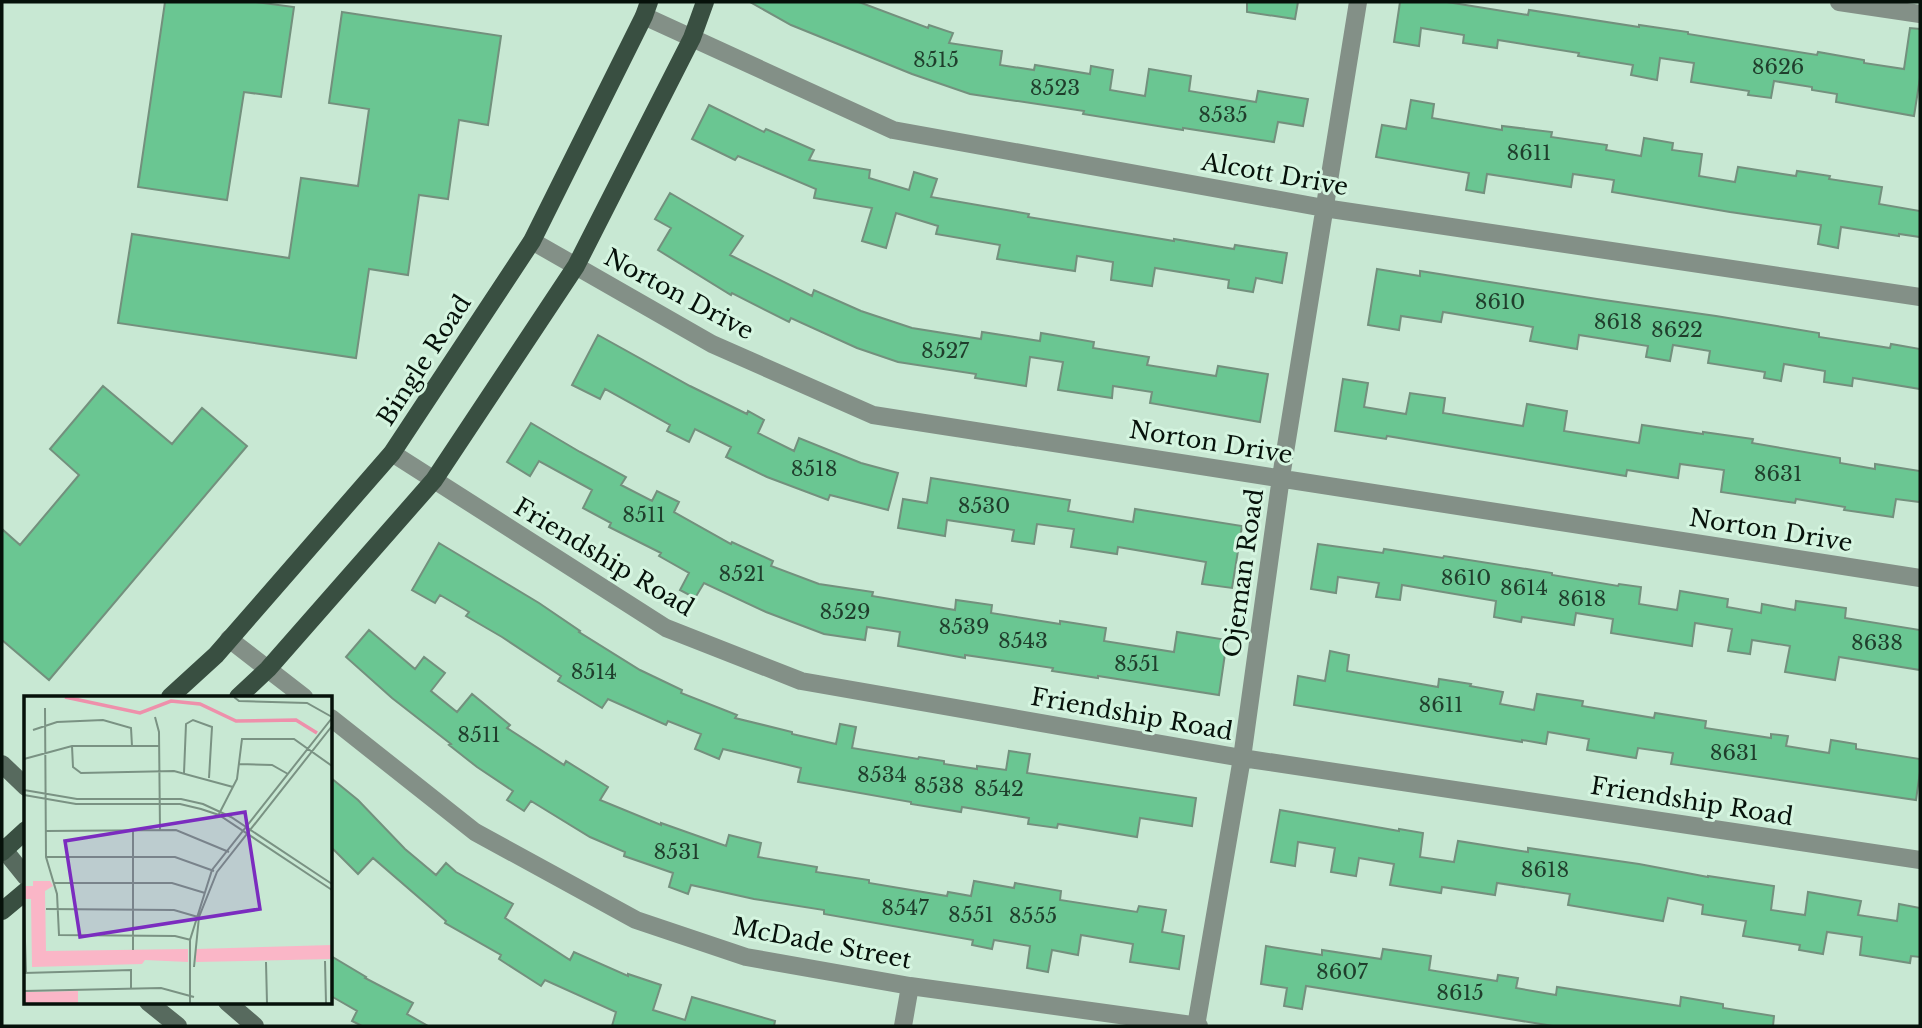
<svg xmlns="http://www.w3.org/2000/svg" width="1922" height="1028" font-family="'Libre Baskerville',serif">
  <style>
    .building { fill: #6ac692; stroke: #73907d; stroke-width: 2 }
    .lines { fill: none; stroke-linecap: round; stroke-linejoin: round }
    .minor { stroke: #839087; stroke-width: 18 }
    .secondary { stroke: #576a5e; stroke-width: 18 }
    .primary { stroke: #394f41; stroke-width: 18 }
    .labels { text-anchor: middle; dominant-baseline: central; stroke-width: 6; stroke-linejoin: round; paint-order: stroke }
    .number-label { font-size: 21px; fill: #1f3e2c }
    .street-label { font-size: 24px; fill: #06110a; stroke: #d5f5e0 }
    .inset-river { fill: none; stroke: #ee90ab; stroke-width: 3.5 }
    .inset-road { fill: none; stroke: #7a9283; stroke-width: 2 }
    .view { fill: #7b2cbf; fill-opacity: 0.15; stroke: #7b2cbf; stroke-width: 3.5 }
    .inset-edge { fill: none; stroke: #06110a; stroke-width: 3.5 }
  </style>
  <rect width="100%" height="100%" fill="#c8e8d3"/>
  <path class="building" d="M165,2H256L294,7L281,97L244,92L227,200L138,187Z
    M750,2H859L928,28L929,25L953,33L949,43L1002,51L1000,65L1034,70L1035,65L1090,74L1091,66L1113,70L1110,90L1145,96L1149,69L1191,76L1189,91L1256,102L1258,91L1308,99L1303,126L1278,122L1274,142L1183,128V130L1083,114L1084,111L970,94L912,74L791,25Z
    M1247,2H1298L1295,19L1247,12Z
    M1400,2H1447L1528,15L1529,10L1639,27V25L1688,32V34L1817,55L1818,52L1864,60V63L1904,69L1910,28L1920,29V78L1914,116L1836,102L1837,94L1812,90V87L1774,81L1771,98L1748,95L1749,91L1691,82L1694,63L1660,58L1657,80L1631,75L1633,65L1578,56L1579,53L1498,40L1497,48L1463,43L1464,35L1421,28L1419,46L1394,42Z
    M342,12L501,36L488,125L459,120L448,199L419,195L408,275L369,269L356,358L118,323L132,234L289,258L301,178L358,186L369,109L329,103Z
    M1411,100L1434,104L1432,118L1502,130V126L1552,132L1551,137L1607,145L1606,150L1641,156L1644,138L1673,143L1672,150L1702,154L1699,176L1735,182L1738,167L1796,176L1797,171L1830,176L1829,179L1882,187L1879,204L1920,211V237L1899,234V236L1841,227L1838,248L1818,244L1821,225L1730,212L1612,192L1614,180L1573,174L1571,187L1487,174L1484,193L1466,190L1469,173L1376,157L1382,125L1406,129Z
    M709,105L764,132L766,129L814,150L809,160L870,170L869,178L909,190L914,172L937,179L931,197L1029,214L1028,217L1174,241V239L1234,249L1235,245L1287,253L1282,283L1256,278L1253,292L1228,288L1229,280L1155,268L1152,286L1111,280L1113,262L1077,256L1075,271L997,259L1000,245L936,234L938,226L896,213L886,248L862,241L872,208L814,198L816,189L738,156L735,160L692,139Z
    M670,193L743,236L730,255L812,296L814,290L861,311L912,328L981,339L982,332L1040,341L1041,333L1094,342L1093,348L1149,357L1147,365L1216,376L1218,366L1268,374L1260,422L1150,403L1152,392L1113,386L1112,398L1058,390L1063,362L1030,357L1026,386L975,378L976,374L898,362L857,348L791,318L789,322L732,293L731,295L658,250L671,228L655,219Z
    M1377,269L1420,276V271L1597,299L1716,316L1819,333V337L1890,348L1891,344L1920,349V389L1853,378L1852,386L1824,382L1825,371L1784,364L1781,381L1764,378L1765,372L1708,363L1710,351L1673,345L1670,361L1646,357L1648,346L1579,335L1577,349L1530,341L1533,327L1443,312L1441,322L1401,316L1399,330L1368,325Z
    M598,335L690,386L747,414L748,411L764,420L758,433L794,451L799,438L861,463L898,473L888,510L830,495L828,500L767,477L726,457L731,447L695,429L689,442L667,431L670,425L605,389L600,399L572,385Z
    M1343,379L1368,383L1364,407L1406,414L1410,393L1445,398L1443,413L1523,426L1527,404L1567,411L1564,431L1639,443L1642,425L1703,434V432L1753,439L1752,443L1840,458V463L1875,469V464L1920,471V502L1896,499L1893,517L1844,510L1845,507L1796,499L1795,503L1721,492L1724,470L1680,464L1678,478L1627,470L1626,476L1387,436L1386,439L1335,431Z
    M103,386L172,444L202,408L247,446L49,680L2,640V529L20,545L79,475L50,449Z
    M531,423L580,452L626,477L621,485L652,501L657,491L679,502L674,512L731,544L732,542L773,561L771,566L819,584L873,592L872,596L955,610L956,600L992,605L991,613L1060,624V621L1106,628L1104,641L1174,652L1177,632L1227,640L1219,695L1098,676V678L1052,671L1053,668L965,655V658L898,646L900,632L867,627L865,640L824,634L766,612L704,583L695,598L680,590L689,573L659,556L661,553L609,527L611,523L583,508L592,490L539,461L530,476L507,462Z
    M931,478L1070,500L1068,511L1133,522L1135,509L1242,526L1232,588L1202,584L1206,562L1118,547L1117,554L1071,547L1074,529L1037,524L1034,544L1012,541L1014,530L947,520L945,536L898,528L903,499L927,503Z
    M439,543L539,603L580,631L579,632L640,670L682,690L681,693L737,715L735,718L792,732V734L836,744L840,724L856,727L852,748L918,759L919,757L944,761V764L977,769V766L1006,770L1009,751L1030,754L1027,773L1196,798L1192,826L1140,818L1137,837L1058,824L1057,828L1028,824L1029,818L962,807L961,812L911,804V802L798,782L801,768L723,749L719,759L695,749L701,734L668,721L666,725L608,699L602,708L558,681L561,676L502,637L466,616L469,612L440,595L435,603L412,590Z
    M1318,544L1383,553L1384,549L1443,558L1444,556L1552,573V575L1618,586L1619,584L1641,587L1639,604L1677,610L1680,591L1728,599L1727,607L1761,613L1762,604L1795,610L1796,601L1846,608L1845,618L1920,630V670L1839,657L1835,680L1785,672L1790,646L1752,640L1750,654L1728,651L1732,629L1695,623L1692,646L1611,633L1613,619L1576,613L1574,625L1522,617L1521,622L1494,617L1496,601L1402,585L1400,600L1376,597L1379,583L1338,577L1336,593L1311,589Z
    M369,630L415,669L424,657L445,673L431,691L457,712L472,694L510,725L507,728L564,765L566,761L608,787L600,800L661,825V823L726,846L729,835L761,843L758,857L817,867L816,872L869,880V883L947,896L948,892L971,896L974,881L1014,888L1015,883L1061,891L1060,900L1137,912L1139,906L1166,910L1162,932L1184,936L1179,969L1130,962L1133,944L1081,935L1078,955L1052,950L1048,972L1027,968L1030,946L994,940L992,949L972,945L973,940L824,914V910L754,899L691,885L688,894L669,887L673,873L624,856L625,852L590,837L531,801L524,811L507,800L513,791L477,767L449,745L451,744L392,698L346,657Z
    M1330,651L1349,655L1347,671L1438,687L1439,679L1471,684L1470,686L1503,692L1500,704L1534,710L1537,694L1583,701L1582,706L1654,718L1655,713L1706,721L1705,728L1771,738V734L1788,736L1786,746L1829,753L1831,740L1856,744V749L1920,759V772L1916,800L1671,764L1673,753L1638,748L1636,758L1587,750L1589,739L1548,732L1546,744L1522,740V742L1294,705L1298,676L1325,681Z
    M331,778L358,800L405,849L436,875L446,863L456,872L513,904L505,918L570,960L574,952L628,976V974L661,985L653,1010L685,1020L692,997L775,1021L774,1026H612L616,1012L545,980L541,986L499,959L501,955L445,923L446,921L373,858L358,874L331,847Z
    M1280,810L1399,831V829L1423,833L1420,857L1454,862L1458,841L1528,852V848L1639,864L1708,877V876L1774,886L1771,910L1805,915L1808,892L1861,901L1858,915L1897,921L1899,904L1920,908V957L1911,956L1910,963L1860,955L1862,937L1827,932L1823,954L1799,950L1800,945L1743,936L1746,921L1702,914L1703,905L1668,898L1663,921L1568,905L1570,894L1497,883L1495,895L1442,887L1441,893L1390,885L1394,864L1359,858L1356,876L1331,872L1335,848L1298,842L1295,866L1271,862Z
    M1266,946L1322,955V950L1381,959L1383,949L1431,956L1429,970L1497,981L1498,975L1518,978L1516,988L1556,995L1557,987L1680,1006L1681,997L1723,1004V1008L1774,1016L1773,1026H1553L1306,986L1302,1009L1284,1006L1287,988L1261,984Z
    M331,956L366,977L365,978L413,1003L407,1014L428,1026H362L352,1021L357,1011L331,996Z"/>
  <g class="lines">
    <path class="minor" d="M1839,2L1920,14
      M644,16L893,130L1324,208L1920,297
      M532,241L712,344L873,415L1920,578
      M392,453L666,628L801,681L1242,758L1920,860
      M229,639L304,697
      M331,718L475,832L636,920L746,957L910,986L1199,1026
      M903,1026L910,986
      M1196,1026L1242,758L1281,477L1358,2"/>
    <path class="secondary" d="M2,764L26,787
      M2,847L26,877
      M148,1002L178,1026
      M227,1002L255,1026"/>
    <path class="primary" d="M170,697L216,655L392,453L532,241L644,16L649,2
      M238,697L268,669L434,480L576,266L692,38L705,2
      M2,852L26,830
      M2,911L26,891"/>
  </g>
  <g class="labels">
    <g class="number-label">
      <text x="936" y="60">8515</text>
      <text x="1778" y="67">8626</text>
      <text x="1055" y="88">8523</text>
      <text x="1223" y="115">8535</text>
      <text x="1529" y="153">8611</text>
      <text x="1500" y="302">8610</text>
      <text x="1618" y="322">8618</text>
      <text x="1677" y="330">8622</text>
      <text x="945" y="351">8527</text>
      <text x="814" y="469">8518</text>
      <text x="1778" y="474">8631</text>
      <text x="984" y="506">8530</text>
      <text x="644" y="515">8511</text>
      <text x="742" y="574">8521</text>
      <text x="1466" y="578">8610</text>
      <text x="1524" y="588">8614</text>
      <text x="1582" y="599">8618</text>
      <text x="845" y="612">8529</text>
      <text x="964" y="627">8539</text>
      <text x="1023" y="641">8543</text>
      <text x="1877" y="643">8638</text>
      <text x="1137" y="664">8551</text>
      <text x="594" y="672">8514</text>
      <text x="1441" y="705">8611</text>
      <text x="479" y="735">8511</text>
      <text x="1734" y="753">8631</text>
      <text x="882" y="775">8534</text>
      <text x="939" y="786">8538</text>
      <text x="999" y="789">8542</text>
      <text x="677" y="852">8531</text>
      <text x="1545" y="870">8618</text>
      <text x="905" y="908">8547</text>
      <text x="971" y="915">8551</text>
      <text x="1033" y="916">8555</text>
      <text x="1342" y="972">8607</text>
      <text x="1460" y="993">8615</text>
    </g>
    <g class="street-label">
      <text transform="translate(1275 174) rotate(10)">Alcott Drive</text>
      <text transform="translate(679 294) rotate(28)">Norton Drive</text>
      <text transform="translate(424 360) rotate(-57)">Bingle Road</text>
      <text transform="translate(1211 442) rotate(9)">Norton Drive</text>
      <text transform="translate(1771 530) rotate(9)">Norton Drive</text>
      <text transform="translate(604 557) rotate(31)">Friendship Road</text>
      <text transform="translate(1243 573) rotate(-82)">Ojeman Road</text>
      <text transform="translate(1132 714) rotate(10)">Friendship Road</text>
      <text transform="translate(1692 801) rotate(9)">Friendship Road</text>
      <text transform="translate(822 943) rotate(11)">McDade Street</text>
    </g>
  </g>
  <g transform="translate(24 696)">
    <rect width="308" height="308" fill="#c8e8d3"/>
    <path d="M9,185H26L29,190L21,195L22,255L164,253V266L121,264L118,268L8,271L7,203H0V190H9ZM308,249V263L172,266V253ZM54,295V307H0V296Z" fill="#fab6c7"/>
    <path class="inset-river" d="M41,1L116,17L147,5L176,8L212,25L272,24L293,37"/>
    <path class="inset-road" d="M210,1L215,5L283,7L308,21M21,12L22,161L33,198L35,239L151,240L167,244M131,21L135,36L136,134M9,34L33,26L79,24L107,32L108,50M48,50L49,71L57,77L150,75L209,91M0,63L48,50H135M215,68L248,69L264,78M160,77L162,28L169,24L188,31L185,82M0,94L53,103H157L179,108L207,121L308,188M0,99L52,108H156L177,113L195,119L308,194M195,118L213,83L218,43H270L308,70M109,134V254M22,135L152,134L205,156M22,161H151L190,175M29,187H148L181,197M22,213L150,214L174,221M0,214L2,277M301,265L302,307M242,266L243,307M170,271L175,221L193,176L308,30M0,277L107,274V292M0,295L137,292L170,301M166,307V244L188,174L308,22"/>
    <path class="view" d="M221,116L236,213L56,241L41,145Z"/>
    <rect width="308" height="308" class="inset-edge"/>
  </g>
  <rect width="1922" height="1028" fill="none" stroke="#06110a" stroke-width="7"/>
</svg>
